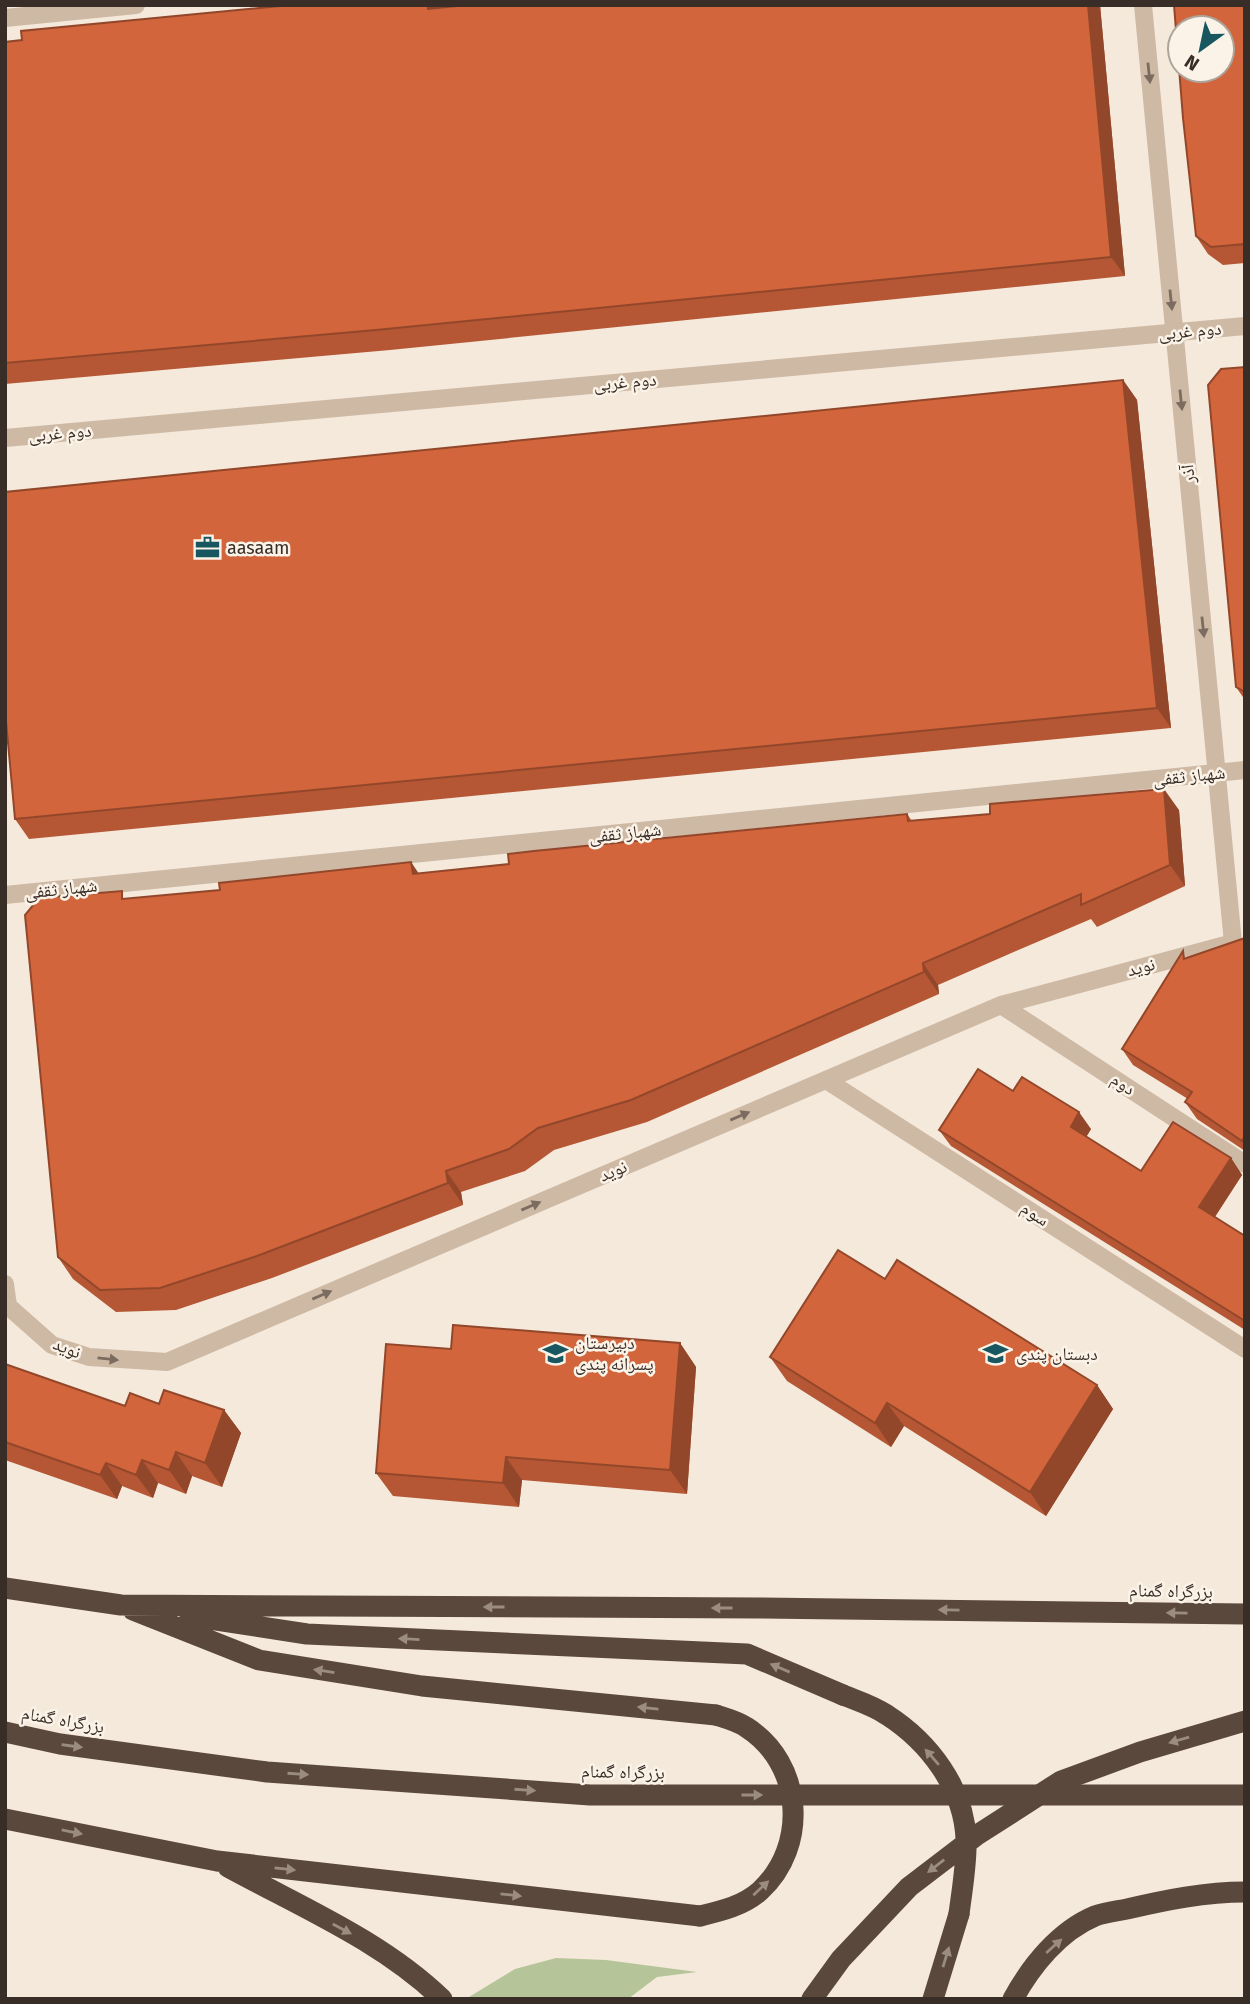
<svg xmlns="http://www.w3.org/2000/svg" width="1250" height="2004" font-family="'Fira Sans','Noto Naskh Arabic',sans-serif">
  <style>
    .green { fill: #b5c599 }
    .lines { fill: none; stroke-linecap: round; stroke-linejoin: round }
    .street { stroke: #ceb9a5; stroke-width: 18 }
    .highway { stroke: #5b483d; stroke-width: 21 }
    .highway-bridge { stroke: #5b483d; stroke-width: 21 }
    .wall { fill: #b55734 }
    .shaded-wall { fill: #93472a }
    .building { fill: #d2653c; stroke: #93472a; stroke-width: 2; fill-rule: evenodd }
    .oneway { fill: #7c6c60 }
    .oneway2 { fill: #9b8c81 }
    .labels { text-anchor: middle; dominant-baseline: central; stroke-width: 5; stroke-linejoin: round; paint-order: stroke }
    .street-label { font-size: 18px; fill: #392d27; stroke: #fbf3e8 }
    .poi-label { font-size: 18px; fill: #392d27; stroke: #fbf3e8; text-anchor: start }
  </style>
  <rect width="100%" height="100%" fill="#f4e9db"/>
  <path class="green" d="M556,1958L606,1960L697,1972L657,1977L628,1999H470L469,1997L515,1969Z"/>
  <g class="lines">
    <path class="street" d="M1143,5L1233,943
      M5,18L136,5
      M5,438L1245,326
      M5,895L1245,770
      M1001,1005L1245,1164
      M826,1080L1245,1349
      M5,1284L8,1306L52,1345L89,1357L167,1362L1001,1005L1233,943"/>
    <path class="highway" d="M5,1588L121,1605L759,1608L1245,1614
      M133,1610L259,1660L422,1686L716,1715
      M190,1616L307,1634L747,1654L843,1695
      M5,1732L60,1744L267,1772L590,1795H1245
      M5,1819L217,1861L700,1916
      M228,1867C301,1907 382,1941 442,1999
      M933,1999L959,1914
      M1013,1999C1031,1966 1059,1931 1095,1916C1105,1912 1117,1911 1127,1909C1166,1900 1205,1892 1245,1892"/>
    <path class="highway-bridge" d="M843,1695C858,1701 874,1706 887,1715C929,1742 964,1788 966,1839C967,1863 962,1890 959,1914
      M700,1916C721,1911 743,1906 760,1891C809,1846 803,1763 746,1727C737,1721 725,1718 716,1715
      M812,1999L841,1959L909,1887L977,1835L1061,1781L1140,1752L1245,1721"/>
  </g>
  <path class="wall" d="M1100,5L1125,276L390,350L5,384V42L437,8Z
    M1245,5V263L1223,265L1208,254L1196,236Z
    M1245,367V700L1236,687Z
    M1123,380L1137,400L1171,728L29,839L15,819Z
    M1179,810L1185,886L1097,927L1091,919L1016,951L938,985L939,994L647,1122L554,1150L525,1171L461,1192L463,1205L272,1278L176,1310L116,1312L73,1279L58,1257L127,899L220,890L419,874L509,864L907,814L912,821Z
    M1245,938V1151L1197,1119L1185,1102L1188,1099L1133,1065L1122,1049L1187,957Z
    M1013,1091L1091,1129L1086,1137L1141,1171L1231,1158L1242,1175L1215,1217L1245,1236V1330L951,1146L939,1130Z
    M885,1279L1097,1385L1113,1409L1046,1516L904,1426L891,1447L787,1381L770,1357Z
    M680,1343L696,1367L687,1494L522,1480L519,1507L393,1496L376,1473L451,1349Z
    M5,1364L125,1406L159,1404L224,1410L241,1433L222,1487L192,1476L186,1494L158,1483L153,1498L122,1486L117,1499L5,1460Z"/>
  <path class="shaded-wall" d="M428,5H435L440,12L428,9Z
    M1088,5H1100L1125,276L1111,257Z
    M1123,380L1137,400L1171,728L1157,708Z
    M1164,789L1179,810L1185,886L1170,865Z
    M411,862L426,884L413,874Z
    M923,963L938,985L939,994L924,972Z
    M1079,1112L1091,1129L1082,1144L1071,1127Z
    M1231,1158L1242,1175L1210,1224L1199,1207Z
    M446,1171L461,1192L463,1205L448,1183Z
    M680,1343L696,1367L687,1494L670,1470Z
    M1097,1385L1113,1409L1046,1516L1030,1492Z
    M887,1403L904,1426L891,1447L875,1423Z
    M224,1410L241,1433L222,1487L205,1463Z
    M176,1452L192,1476L186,1494L169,1470Z
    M506,1457L522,1480L519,1507L503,1483Z
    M142,1460L158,1483L153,1498L136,1475Z
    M106,1463L122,1486L117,1499L100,1475Z"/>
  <path class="building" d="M291,5H428V9L467,5H1088L1111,257L376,330L5,363V42L22,40L21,31Z
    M1174,5H1245V244L1211,247L1196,236L1183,118ZM1180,28H1222V70H1180Z
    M1245,367V692L1236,687L1208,385L1221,369Z
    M1123,380L1157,708L15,819L5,710V492Z
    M1164,789L1170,865L1081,905V894L1001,929L923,963L924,972L631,1100L538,1128L509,1149L446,1171L448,1183L257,1256L160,1288L100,1290L58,1257L25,915L39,898L122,891V899L220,890L219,883L411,862L413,874L509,864L508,854L534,851L907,814L908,821L990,814V804Z
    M1245,938V1136L1242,1141L1185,1102L1192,1092L1122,1049L1183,951L1184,959Z
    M978,1069L1013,1091L1022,1077L1079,1112L1071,1127L1141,1171L1173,1122L1231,1158L1199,1207L1245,1236V1321L939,1130Z
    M838,1250L885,1279L897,1260L1097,1385L1030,1492L887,1403L875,1423L770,1357Z
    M453,1325L680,1343L670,1470L506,1457L503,1483L376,1473L386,1344L451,1349Z
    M5,1364L125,1406L130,1393L159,1404L164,1390L224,1410L205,1463L176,1452L169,1470L142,1460L136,1475L106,1463L100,1475L5,1442Z"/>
  <defs><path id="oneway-solid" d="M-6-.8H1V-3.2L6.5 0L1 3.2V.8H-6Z" transform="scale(1.75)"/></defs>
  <g class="oneway">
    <use href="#oneway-solid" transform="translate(1149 73) rotate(84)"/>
    <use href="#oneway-solid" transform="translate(1171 300) rotate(84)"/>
    <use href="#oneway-solid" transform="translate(1181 400) rotate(84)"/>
    <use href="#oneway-solid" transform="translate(1203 627) rotate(84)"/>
    <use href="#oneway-solid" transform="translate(740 1116) rotate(-23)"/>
    <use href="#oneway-solid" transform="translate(531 1206) rotate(-23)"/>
    <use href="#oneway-solid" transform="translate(322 1295) rotate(-23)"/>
    <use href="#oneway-solid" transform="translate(108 1359) rotate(6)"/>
  </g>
  <g class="oneway2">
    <use href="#oneway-solid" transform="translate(494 1607) rotate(-180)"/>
    <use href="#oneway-solid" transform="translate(722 1608) rotate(-180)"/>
    <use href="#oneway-solid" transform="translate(949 1610) rotate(-179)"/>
    <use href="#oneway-solid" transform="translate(1177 1613) rotate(-179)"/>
    <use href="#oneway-solid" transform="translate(409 1639) rotate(-177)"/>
    <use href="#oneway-solid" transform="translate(780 1668) rotate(-157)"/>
    <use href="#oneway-solid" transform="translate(324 1671) rotate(-171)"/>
    <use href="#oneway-solid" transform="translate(648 1708) rotate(-174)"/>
    <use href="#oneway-solid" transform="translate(1179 1740) rotate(164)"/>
    <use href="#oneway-solid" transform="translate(72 1746) rotate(8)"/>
    <use href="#oneway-solid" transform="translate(932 1757) rotate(-131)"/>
    <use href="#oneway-solid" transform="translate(298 1774) rotate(4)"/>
    <use href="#oneway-solid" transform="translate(525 1790) rotate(4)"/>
    <use href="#oneway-solid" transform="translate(752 1795)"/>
    <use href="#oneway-solid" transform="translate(72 1832) rotate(11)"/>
    <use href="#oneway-solid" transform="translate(936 1866) rotate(142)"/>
    <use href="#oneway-solid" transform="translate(285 1869) rotate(6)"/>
    <use href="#oneway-solid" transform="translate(761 1888) rotate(-43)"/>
    <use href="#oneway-solid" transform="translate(511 1895) rotate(6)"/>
    <use href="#oneway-solid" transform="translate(342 1929) rotate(28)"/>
    <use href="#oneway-solid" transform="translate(1054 1946) rotate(-42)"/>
    <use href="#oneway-solid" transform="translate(946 1957) rotate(-73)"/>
  </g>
  <defs>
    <symbol id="office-bare" viewBox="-9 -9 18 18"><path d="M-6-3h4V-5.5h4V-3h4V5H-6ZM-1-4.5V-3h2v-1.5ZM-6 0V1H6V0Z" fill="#18575f" stroke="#fbf3e8" stroke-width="2.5" paint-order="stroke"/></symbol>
    <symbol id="school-bare" viewBox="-9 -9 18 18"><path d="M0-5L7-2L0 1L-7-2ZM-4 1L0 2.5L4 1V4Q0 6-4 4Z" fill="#18575f" stroke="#fbf3e8" stroke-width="2.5" paint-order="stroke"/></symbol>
  </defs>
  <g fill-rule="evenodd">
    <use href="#office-bare" x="190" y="530" width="35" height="35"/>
    <use href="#school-bare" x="538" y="1336" width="35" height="35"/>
    <use href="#school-bare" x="978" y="1336" width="35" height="35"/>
  </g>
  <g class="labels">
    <g class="street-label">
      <text transform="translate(1190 331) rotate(-5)">دوم غربی</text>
      <text transform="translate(625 382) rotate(-5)">دوم غربی</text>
      <text transform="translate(60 433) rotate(-5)">دوم غربی</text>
      <text transform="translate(1188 474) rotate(-96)">آذر</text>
      <text transform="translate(1189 776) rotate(-6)">شهباز ثقفی</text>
      <text transform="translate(625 833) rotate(-6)">شهباز ثقفی</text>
      <text transform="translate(61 889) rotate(-6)">شهباز ثقفی</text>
      <text transform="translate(1141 967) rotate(-15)">نوید</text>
      <text transform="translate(1123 1084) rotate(33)">دوم</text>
      <text transform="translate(613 1171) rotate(-23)">نوید</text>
      <text transform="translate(1035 1214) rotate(33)">سوم</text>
      <text transform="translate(67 1348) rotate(22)">نوید</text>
      <text transform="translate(1171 1591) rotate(1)">بزرگراه گمنام</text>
      <text transform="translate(63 1720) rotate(10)">بزرگراه گمنام</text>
      <text transform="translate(623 1772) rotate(1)">بزرگراه گمنام</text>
    </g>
    <g class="poi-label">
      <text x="227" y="548">aasaam</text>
      <text x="575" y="1343">دبیرستان<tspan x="575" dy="21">پسرانه پندی</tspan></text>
      <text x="1016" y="1354">دبستان پندی</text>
    </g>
  </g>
  <rect width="1250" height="2004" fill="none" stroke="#392d27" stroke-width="14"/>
  <g transform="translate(1201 49) rotate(213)"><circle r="33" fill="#fbf3e8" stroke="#ada49b" stroke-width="2"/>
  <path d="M0-5L12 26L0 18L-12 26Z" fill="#18575f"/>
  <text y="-10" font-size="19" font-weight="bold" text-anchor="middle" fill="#392d27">N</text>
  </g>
</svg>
